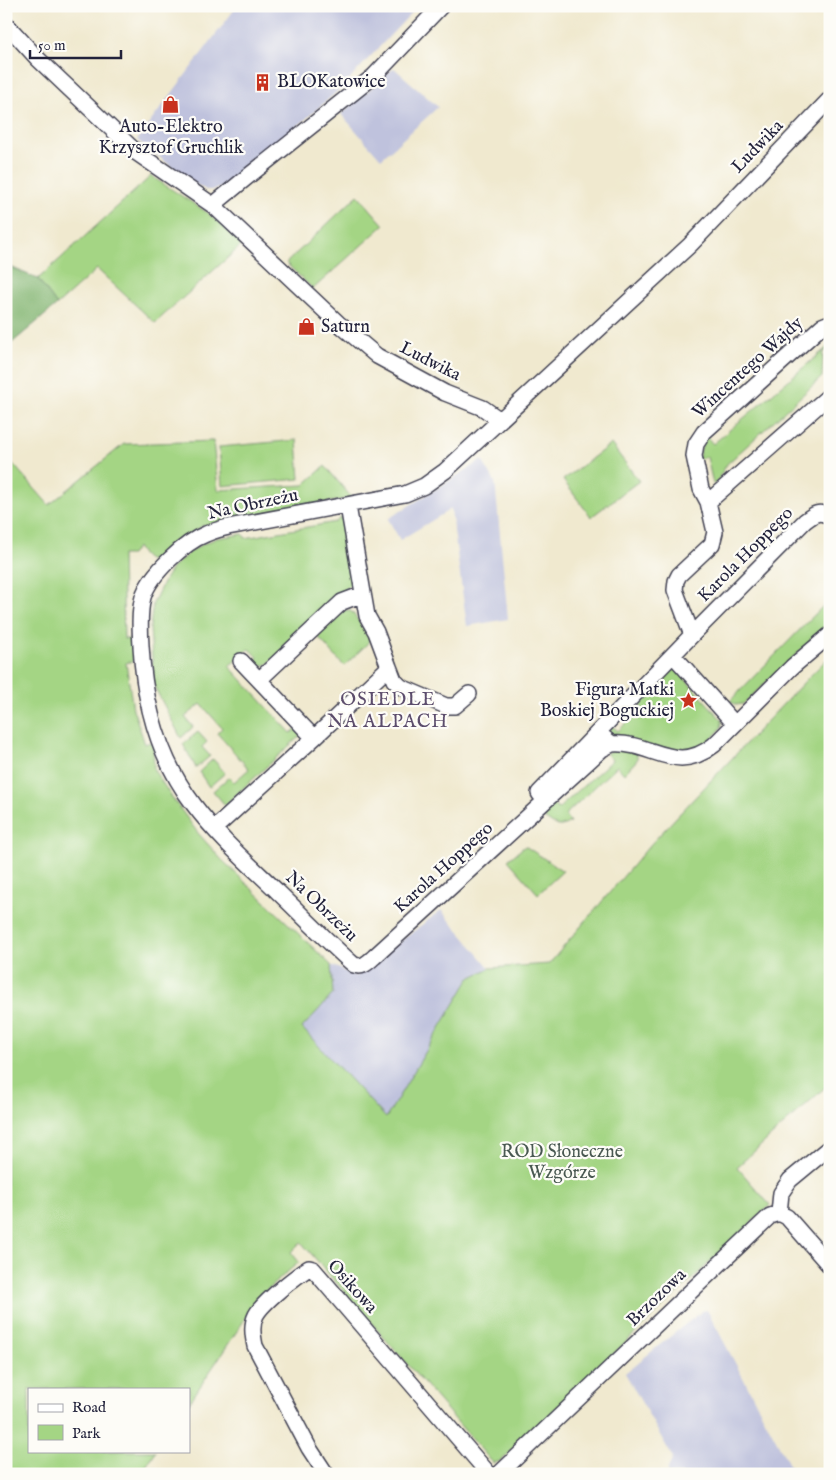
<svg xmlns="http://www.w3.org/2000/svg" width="836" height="1480" font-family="'IM FELL English',serif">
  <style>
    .industrial { fill: #bfc2dd }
    .green { fill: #a4d584; stroke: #637c60 }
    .forest { fill: #83b672; stroke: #526c56 }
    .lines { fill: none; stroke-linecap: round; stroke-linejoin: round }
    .minor-casing { stroke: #414051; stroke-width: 18 }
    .minor { stroke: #fff; stroke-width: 15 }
    .labels { text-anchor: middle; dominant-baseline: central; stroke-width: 4.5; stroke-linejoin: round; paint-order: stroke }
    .poi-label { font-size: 18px; fill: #22223b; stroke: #fdfcf7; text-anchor: start }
    .street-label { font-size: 18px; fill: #22223b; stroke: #fdfcf7 }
    .park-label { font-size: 18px; fill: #495851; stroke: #fdfcf7 }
    .neighbourhood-label { font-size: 19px; letter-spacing: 1px; fill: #5c4d6c; stroke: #fdfcf7 }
  </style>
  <rect width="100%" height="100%" fill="#fdfcf7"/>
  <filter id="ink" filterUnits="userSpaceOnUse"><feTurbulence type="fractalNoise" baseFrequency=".02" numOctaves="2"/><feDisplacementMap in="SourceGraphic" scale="10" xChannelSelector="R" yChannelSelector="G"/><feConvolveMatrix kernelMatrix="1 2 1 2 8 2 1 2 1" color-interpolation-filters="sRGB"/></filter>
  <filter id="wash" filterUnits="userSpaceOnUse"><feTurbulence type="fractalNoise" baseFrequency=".0096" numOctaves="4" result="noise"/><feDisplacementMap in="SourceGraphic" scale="20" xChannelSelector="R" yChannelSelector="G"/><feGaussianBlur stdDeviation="1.12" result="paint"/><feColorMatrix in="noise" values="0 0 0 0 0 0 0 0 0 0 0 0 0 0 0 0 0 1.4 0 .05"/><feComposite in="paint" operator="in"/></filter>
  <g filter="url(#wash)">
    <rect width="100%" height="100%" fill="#f0e9cf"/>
    <path class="industrial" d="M237,6H418L339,90L285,137L220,188L214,190H206L192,182L137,140Z
      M394,68L438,107L381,159L341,114Z
      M482,460L495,482L508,619L467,626L451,509L400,540L388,519Z
      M441,910L490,968L470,978L386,1119L302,1028L333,994L331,965L356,976Z
      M707,1310L794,1474H668L667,1471L673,1458L625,1373L702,1311Z"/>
    <path class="green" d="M151,176L208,213L243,244L155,323L97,269L57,305L38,279Z
      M358,195L384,225L313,289L286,263Z
      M830,345V351H823L822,377L727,464L716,483L713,484L707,457L698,459L705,435L713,444Z
      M297,440L300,479L222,486L219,447Z
      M213,441L218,490L304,485L325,466L352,498L202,526L159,561C146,562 144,558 137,547L131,555H122L124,639H134L136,660L126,663L133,709L145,744L153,741L154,770L171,796L198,833L221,859L331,965L333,994L302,1028L386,1118L470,978L490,968L549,964L650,845L806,680L830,656V1083L737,1167L770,1205L501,1461L493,1463L301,1242L291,1252L299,1262L254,1301L243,1322L189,1403V1389H29V1451H156L141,1474H6V456L49,505L124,444Z
      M611,444L639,481L591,517L563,480Z
      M341,517L343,520L353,574V581L350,585L269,663C262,667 259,666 252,663L258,657L249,649L229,666L291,733L297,728L301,735L225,805L213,791L229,777L234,782L249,769L217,733L222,728L201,704L185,717L193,727L181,738L154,686L150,628L153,603L164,581L173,567L190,552L201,545L217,538L243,534L245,538L336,522Z
      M830,599V623L743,704L736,705L730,701Z
      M343,610H348L352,612L370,636L368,643L344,666L319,638L317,635Z
      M670,668L678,671L722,720C723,729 717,733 711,739C706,743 702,748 695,750C670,757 636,741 612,734L609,731L612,726L618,731L642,707L636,701Z
      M198,732L207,742L202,747L210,756L196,768L183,744Z
      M620,748L637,753V760L624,774L617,766L565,815L570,822C558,830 555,825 544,818V810L552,803L558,809L612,760L606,753Z
      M213,759L225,773L209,787L199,772Z
      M525,846L563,871L538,894L508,860Z"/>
    <path class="forest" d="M6,265L38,279L57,305L6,348Z"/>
  </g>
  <g filter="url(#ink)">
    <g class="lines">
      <defs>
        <path id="minor" d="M6,24L37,58L137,153L214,206L338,323L377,356L445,393L483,408L500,420
          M830,99L690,245L445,471L424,486L405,494L228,527C221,529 213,531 206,534C185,542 150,574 143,597C139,612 140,630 141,646C144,702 159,759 194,805C218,837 249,864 278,892C303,916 328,942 354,965C363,968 367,963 374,957L545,801L539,793L692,635L675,590L676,581L679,575L712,544L715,532L708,502L701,489L694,456L696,444L704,432L822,326L827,324L830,325
          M214,206L218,201L246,178L374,76L441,6
          M708,502L830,395
          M692,635L805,521C814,514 819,510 830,517
          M673,655L734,723
          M241,661L314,738
          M389,667L394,680L401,687L446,706H455L469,694
          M259,680L342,602L363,594
          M598,733L612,744C652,741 675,776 714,745L792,667L830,635
          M545,801L602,749L612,744
          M214,829L314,738L389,667L376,632L367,616L348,506
          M779,1213L781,1193L790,1180L830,1147
          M779,1213L787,1217L830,1266
          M326,1474L309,1448L255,1346C253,1336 251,1325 256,1315C263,1302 296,1276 309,1268L313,1269L489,1474
          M499,1474L770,1216L779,1213"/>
      </defs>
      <use href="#minor" class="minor-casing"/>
      <use href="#minor" class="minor"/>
    </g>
  </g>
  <defs>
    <symbol id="building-bare" viewBox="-9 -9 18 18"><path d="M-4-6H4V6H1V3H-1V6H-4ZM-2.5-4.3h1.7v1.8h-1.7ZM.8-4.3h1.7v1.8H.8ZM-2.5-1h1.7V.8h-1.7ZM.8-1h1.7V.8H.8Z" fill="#c8321e" stroke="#fdfcf7" stroke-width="2.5" paint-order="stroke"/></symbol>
    <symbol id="shop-bare" viewBox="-9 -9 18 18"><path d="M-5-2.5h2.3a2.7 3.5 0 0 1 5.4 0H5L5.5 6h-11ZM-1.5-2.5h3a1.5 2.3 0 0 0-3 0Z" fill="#c8321e" stroke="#fdfcf7" stroke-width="2.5" paint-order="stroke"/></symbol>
    <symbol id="sight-bare" viewBox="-9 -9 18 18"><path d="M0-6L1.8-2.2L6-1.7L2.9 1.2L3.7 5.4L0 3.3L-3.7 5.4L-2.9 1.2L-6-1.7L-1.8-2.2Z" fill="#c8321e" stroke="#fdfcf7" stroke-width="2.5" paint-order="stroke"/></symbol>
  </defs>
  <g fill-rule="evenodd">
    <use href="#building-bare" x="250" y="70" width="25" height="25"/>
    <use href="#shop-bare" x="158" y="92" width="25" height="25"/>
    <use href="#shop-bare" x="294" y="314" width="25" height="25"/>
    <use href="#sight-bare" x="676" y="688" width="25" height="25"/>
  </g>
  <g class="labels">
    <g class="poi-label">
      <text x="277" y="82">BLOKatowice</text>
      <text x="171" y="127" text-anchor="middle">Auto-Elektro<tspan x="171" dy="21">Krzysztof Gruchlik</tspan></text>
      <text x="321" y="327">Saturn</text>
      <text x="674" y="690" text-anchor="end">Figura Matki<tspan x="674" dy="21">Boskiej Boguckiej</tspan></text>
    </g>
    <g class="street-label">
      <text transform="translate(758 147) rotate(-46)">Ludwika</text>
      <text transform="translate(430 362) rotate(27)">Ludwika</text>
      <text transform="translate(748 368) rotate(-42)">Wincentego Wajdy</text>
      <text transform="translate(253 505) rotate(-12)">Na Obrzeżu</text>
      <text transform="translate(746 555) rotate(-45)">Karola Hoppego</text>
      <text transform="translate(444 868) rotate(-42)">Karola Hoppego</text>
      <text transform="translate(321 907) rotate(44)">Na Obrzeżu</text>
      <text transform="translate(352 1287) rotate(48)">Osikowa</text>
      <text transform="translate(657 1298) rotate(-44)">Brzozowa</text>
    </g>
    <g class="park-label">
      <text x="562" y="1152">ROD Słoneczne<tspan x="562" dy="21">Wzgórze</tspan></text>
    </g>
    <g class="neighbourhood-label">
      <text x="388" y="700">OSIEDLE<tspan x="388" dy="22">NA ALPACH</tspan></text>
    </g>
  </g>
  <rect width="836" height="1480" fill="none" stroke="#fdfcf7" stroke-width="25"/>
  <rect x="28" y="1388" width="162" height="65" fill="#fdfcf7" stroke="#a5a5ac"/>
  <rect x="38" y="1404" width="25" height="8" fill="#ffffff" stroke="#a5a5ac"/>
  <text x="72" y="1412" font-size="15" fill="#22223b">Road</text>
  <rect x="38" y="1425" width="25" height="15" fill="#a4d584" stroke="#a5a5ac"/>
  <text x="72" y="1438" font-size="15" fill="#22223b">Park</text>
  <path d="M30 50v8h91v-8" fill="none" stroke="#22223b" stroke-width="2.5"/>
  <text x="38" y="50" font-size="15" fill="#22223b" stroke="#fdfcf7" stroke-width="4" paint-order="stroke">50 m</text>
</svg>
